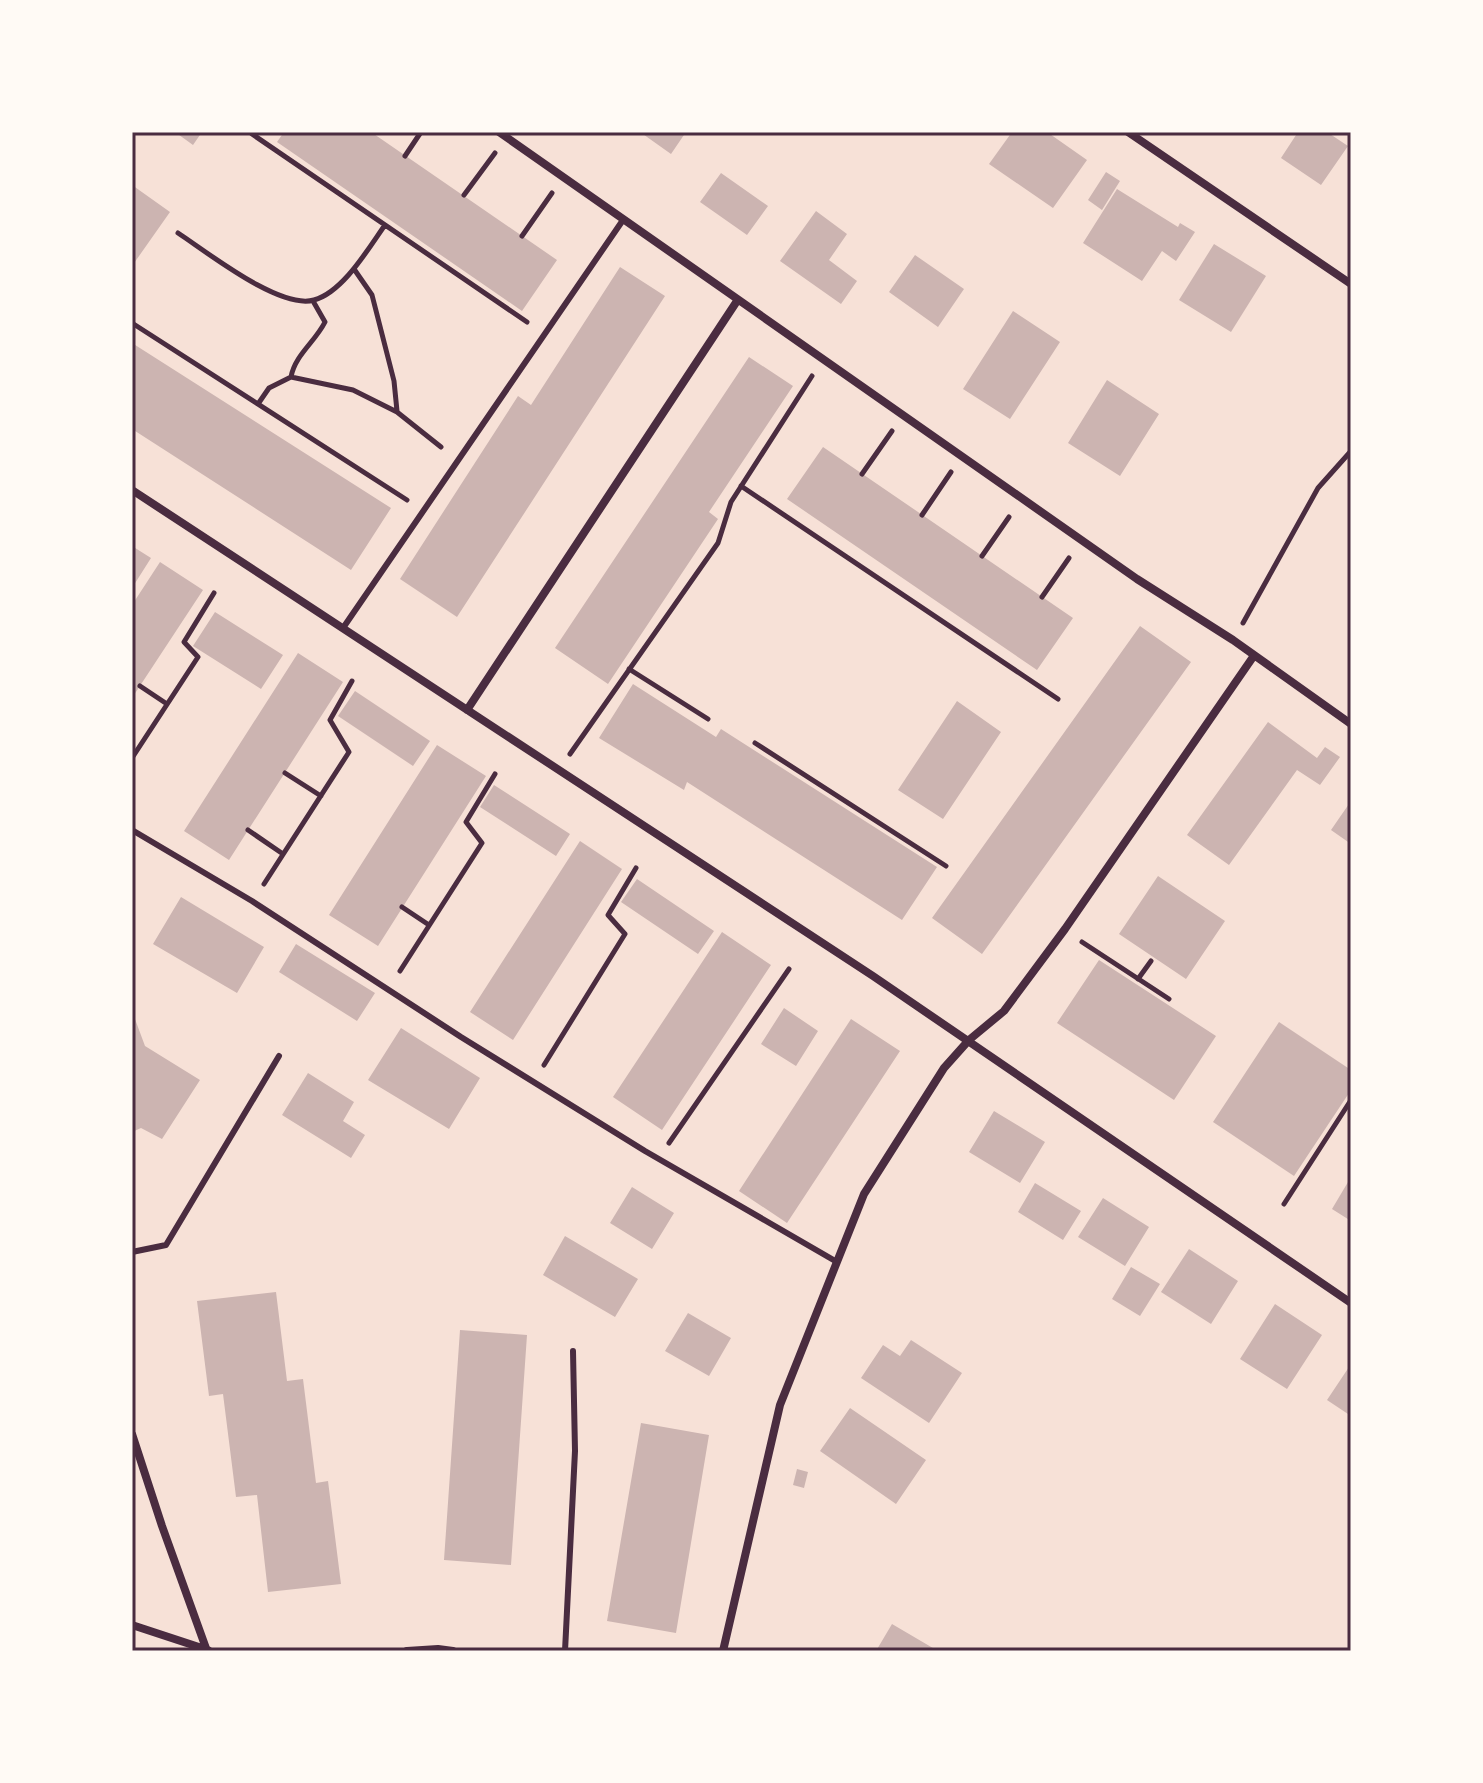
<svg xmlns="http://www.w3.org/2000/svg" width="1483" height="1783" font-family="Figtree,sans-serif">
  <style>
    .building { fill: #ccb4b1 }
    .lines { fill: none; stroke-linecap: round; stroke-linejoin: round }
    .path { stroke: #4a2c40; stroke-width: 5 }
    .service { stroke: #4a2c40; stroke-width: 6 }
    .minor { stroke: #4a2c40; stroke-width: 8 }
    .neatline { fill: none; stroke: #4a2c40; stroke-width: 3 }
  </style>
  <rect width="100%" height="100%" fill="#f7e1d7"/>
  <path class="building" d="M175,132H202L193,145Z
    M284,132H371L557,260L522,311L277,142Z
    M640,132H686L671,154Z
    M1012,132H1047L1087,160L1053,208L989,164Z
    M1298,132H1327L1348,146L1321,185L1281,158Z
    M1106,172L1120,181L1102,210L1088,200Z
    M721,173L768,206L747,235L700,202Z
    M132,185L170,212L132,266Z
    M1117,189L1178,227L1180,223L1195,232L1176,261L1162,251L1142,281L1083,243Z
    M816,211L847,234L829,260L857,281L841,304L780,261Z
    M1214,244L1266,276L1231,332L1179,300Z
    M915,255L964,289L938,327L889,292Z
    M620,267L665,296L457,617L400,579L518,396L531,405Z
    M1013,311L1060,342L1010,419L963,389Z
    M132,343L391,508L351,570L132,429Z
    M749,357L793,386L709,512L718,519L608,684L555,648Z
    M1107,380L1159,414L1120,476L1068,443Z
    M823,447L1073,618L1037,670L787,499Z
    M132,546L151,558L132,588Z
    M160,562L203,590L132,698V605Z
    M215,612L283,655L261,689L193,646Z
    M1140,626L1191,662L982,954L932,918Z
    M298,653L343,682L229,860L184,831Z
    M633,684L716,737L721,729L937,867L902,920L687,782L684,790L599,738Z
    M355,691L430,741L413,766L338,716Z
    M957,701L1001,732L943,819L898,790Z
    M1268,722L1317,758L1325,747L1340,757L1320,785L1297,770L1229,865L1187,835Z
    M437,745L486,776L378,946L329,915Z
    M494,785L570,834L556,856L480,807Z
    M1351,801V844L1331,830Z
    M580,841L622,869L513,1040L470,1012Z
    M1158,876L1225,921L1186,979L1119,934Z
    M637,879L714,931L698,954L621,902Z
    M181,897L264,947L237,993L153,944Z
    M722,932L771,965L662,1130L613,1097Z
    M296,944L375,993L357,1021L279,972Z
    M1099,960L1216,1036L1174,1100L1057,1023Z
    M784,1008L818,1031L796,1066L761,1044Z
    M132,1011L145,1046L200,1080L162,1139L141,1128L132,1132Z
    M851,1019L900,1051L787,1223L739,1191Z
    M1279,1022L1351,1070V1090L1294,1176L1213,1122Z
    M401,1028L480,1078L449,1129L368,1080Z
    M308,1073L354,1102L343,1121L365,1135L351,1158L282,1115Z
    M994,1111L1045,1142L1020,1183L969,1152Z
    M1351,1177V1221L1332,1209Z
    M1035,1183L1081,1211L1063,1240L1018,1212Z
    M632,1187L674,1213L652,1249L610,1223Z
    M1103,1198L1149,1227L1125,1266L1078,1237Z
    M565,1236L638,1279L615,1317L543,1275Z
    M1189,1249L1238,1281L1211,1324L1161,1292Z
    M1131,1267L1160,1284L1140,1316L1112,1299Z
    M276,1292L287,1381L303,1379L316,1483L328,1481L341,1584L268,1592L257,1495L236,1497L223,1394L209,1396L197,1301Z
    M1275,1304L1322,1335L1287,1389L1240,1359Z
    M688,1313L731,1338L709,1376L665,1351Z
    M460,1330L527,1335L511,1565L444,1560Z
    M911,1340L962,1373L929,1423L861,1378L883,1345L900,1356Z
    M1351,1364V1416L1327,1400Z
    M850,1408L926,1460L896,1504L820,1451Z
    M641,1423L709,1435L676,1633L607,1621Z
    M797,1469L808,1472L804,1488L793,1485Z
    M892,1624L938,1651H876Z"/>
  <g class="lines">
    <path class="path" d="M252,134L527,322
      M405,156L421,132
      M464,195L495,153
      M178,233C207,252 280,310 314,300C343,292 368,249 385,225
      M522,236L552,193
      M354,269L372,295L394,381L397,411
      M132,323L407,500
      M291,377C295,355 315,342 325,322L313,301
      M258,404L269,388L291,377L353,390L397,412L441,447
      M862,474L892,431
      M741,486L1058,699
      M922,515L951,472
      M982,556L1009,517
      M1042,597L1069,558
      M1243,623L1318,488L1351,451
      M629,669L708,719
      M140,686L167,704
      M755,743L946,866
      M570,754L718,543L731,502L812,376
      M132,758L198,657L184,642L214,593
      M285,773L321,796
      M248,830L283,854
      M264,884L349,752L330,720L352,681
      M402,907L429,925
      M1082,942L1169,999
      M400,971L482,843L466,822L495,774
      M1138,979L1151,961
      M544,1065L625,934L608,915L636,868
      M669,1143L789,969
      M1284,1204L1351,1100"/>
    <path class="service" d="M343,628L623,220
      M132,830L252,901L461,1037L645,1151L837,1262
      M132,1252L166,1245L279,1056
      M565,1651L575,1451L573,1351"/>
    <path class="minor" d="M499,132L1137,579L1233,640L1351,724
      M1128,132L1351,284
      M132,490L873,976L1351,1303
      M467,710L737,301
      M132,1434L162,1526L207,1651
      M132,1625L208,1650
      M407,1651L438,1649L453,1651
      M723,1651L780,1405L864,1194L944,1068L969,1040L1004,1011L1065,929L1253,657"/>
  </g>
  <rect width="1483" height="1783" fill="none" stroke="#fffaf5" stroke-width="268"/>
  <rect x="134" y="134" width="1215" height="1515" class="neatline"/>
</svg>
